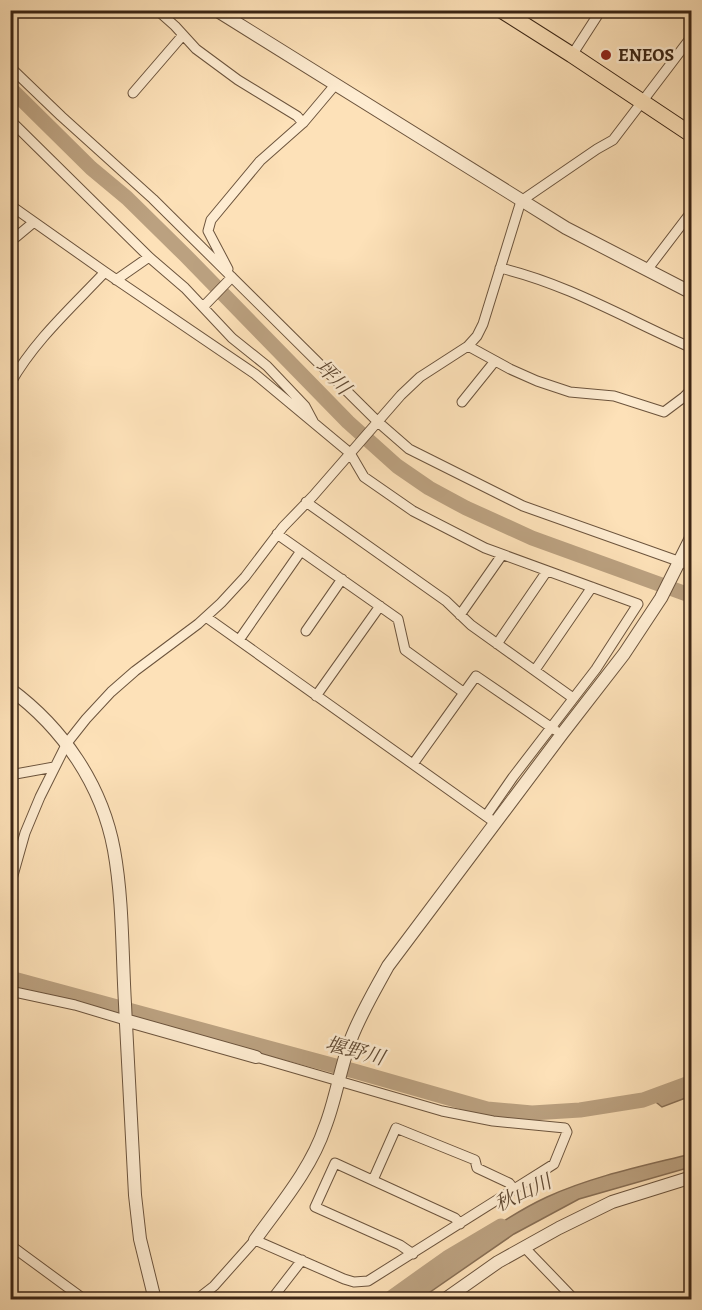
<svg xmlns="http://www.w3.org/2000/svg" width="702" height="1310" font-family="Alegreya,'Noto Serif JP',serif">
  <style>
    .water { fill: #bba180; stroke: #886f55; stroke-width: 1.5 }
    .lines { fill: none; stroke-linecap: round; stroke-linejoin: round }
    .river { stroke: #bba180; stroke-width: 15 }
    .minor-casing { stroke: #6c543d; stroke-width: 11 }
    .tertiary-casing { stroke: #6c543d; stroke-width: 14 }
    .primary-casing { stroke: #3b2514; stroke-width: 17 }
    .minor { stroke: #feecd1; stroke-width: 9 }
    .tertiary { stroke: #feecd1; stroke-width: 12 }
    .primary { stroke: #fde1b8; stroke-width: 15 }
    .poi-dot { fill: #8f2418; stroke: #feecd1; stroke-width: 2 }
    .labels { text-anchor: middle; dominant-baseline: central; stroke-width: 5; stroke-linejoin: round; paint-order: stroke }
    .poi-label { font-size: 18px; font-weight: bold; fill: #3b2514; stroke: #feecd1; text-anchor: start }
    .water-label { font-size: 20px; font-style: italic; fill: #614a34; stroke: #feecd1 }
  </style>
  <rect width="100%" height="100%" fill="#fde1b8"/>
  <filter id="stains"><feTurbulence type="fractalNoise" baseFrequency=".00333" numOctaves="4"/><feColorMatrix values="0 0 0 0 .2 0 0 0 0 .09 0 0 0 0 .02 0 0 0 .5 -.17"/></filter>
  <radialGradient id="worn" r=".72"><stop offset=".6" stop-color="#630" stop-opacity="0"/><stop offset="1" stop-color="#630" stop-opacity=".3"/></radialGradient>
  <path class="water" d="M691,1085V1096L662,1107L652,1099Z
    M691,1154V1167L579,1199L514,1234L420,1299H397C444,1265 495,1221 547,1197C593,1176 643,1166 691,1154Z"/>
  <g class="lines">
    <path class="river" d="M10,88L91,168L127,198L185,255L348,422L397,466L429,488L466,508L532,538L692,596
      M10,978L354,1071L487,1109L532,1113L580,1110L643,1100L692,1082
      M388,1300L447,1258L501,1226"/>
    <defs>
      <path id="minor" d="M157,10L175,26L196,49L238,80L297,116L303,123
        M682,10L692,17
        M572,55L601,10
        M10,67L61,116L153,199L378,422L409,449L523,506L692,566
        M133,93L183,35
        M10,120L149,257L185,288L232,338L267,366L305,406L313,421
        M10,205L105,272L255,374L350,453L364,477L413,511L485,548L638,604L596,669L513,777L486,816
        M10,242L34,222
        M500,268C568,284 628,320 692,348
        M228,269L208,231L211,220L260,161L303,123L335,85
        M647,270L692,211
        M116,280L149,257
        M203,307L232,277
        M468,346L510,369L537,381L570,392L614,396L664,412L684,397L692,389
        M10,384C34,341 71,308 105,272
        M462,402L495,361
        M306,502L446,601L471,625L573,698
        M277,534L398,619L405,650L463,692
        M460,615L502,555
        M206,617L490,819
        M306,631L342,579
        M239,640L301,551
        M497,644L547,571
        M535,670L592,587
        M316,696L380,606
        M413,764L476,676L555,730
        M10,775L54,767
        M10,886L25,833L40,797L67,743L86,719L111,692L135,671L198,624L221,603L245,577L283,527L313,496L401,395L420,377L468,346L477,336L483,324L521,201L597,149L613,140L692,36
        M10,991L75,1005L125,1020
        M373,1180L396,1128L475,1160L477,1168L509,1183L514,1189
        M10,1245L85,1300
        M524,1247L575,1300
        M413,1254L400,1245L315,1207L335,1163L455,1218L460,1224
        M196,1300L214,1286L255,1240L344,1279L354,1282L368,1281L554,1164L567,1132L565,1128L493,1121L442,1111L256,1057
        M271,1300L302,1260"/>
      <path id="tertiary" d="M216,10L566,228L692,293
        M10,689C63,728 102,785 114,850C123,900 122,953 125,1004C128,1068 132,1132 135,1195L140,1239L155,1300
        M125,1020L256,1057
        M255,1240C280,1205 311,1169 325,1127C336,1099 340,1068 351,1039C361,1013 375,990 388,966L562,734L624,654L661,598L692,536
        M444,1300L498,1262L559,1228L612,1202L692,1177"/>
      <path id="primary" d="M501,10L572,55L692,135"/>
    </defs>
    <use href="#minor" class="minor-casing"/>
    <use href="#tertiary" class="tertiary-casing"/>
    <use href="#primary" class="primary-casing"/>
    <use href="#minor" class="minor"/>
    <use href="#tertiary" class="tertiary"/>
    <use href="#primary" class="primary"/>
  </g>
  <circle class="poi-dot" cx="606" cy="55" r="6"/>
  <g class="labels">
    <g class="poi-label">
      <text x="618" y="55">ENEOS</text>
    </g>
    <g class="water-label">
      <text transform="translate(333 377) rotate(46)">坪川</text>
      <text transform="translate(355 1051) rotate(15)">堰野川</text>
      <text transform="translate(523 1193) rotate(-25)">秋山川</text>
    </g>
  </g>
  <rect width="702" height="1310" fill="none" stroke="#fde1b8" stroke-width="36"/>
  <rect x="12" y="12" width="678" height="1286" fill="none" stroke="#3b2514" stroke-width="3"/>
  <rect x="18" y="18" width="666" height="1274" fill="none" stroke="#3b2514" stroke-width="1.5"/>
  <rect width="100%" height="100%" filter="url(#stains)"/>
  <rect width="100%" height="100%" fill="url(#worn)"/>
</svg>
